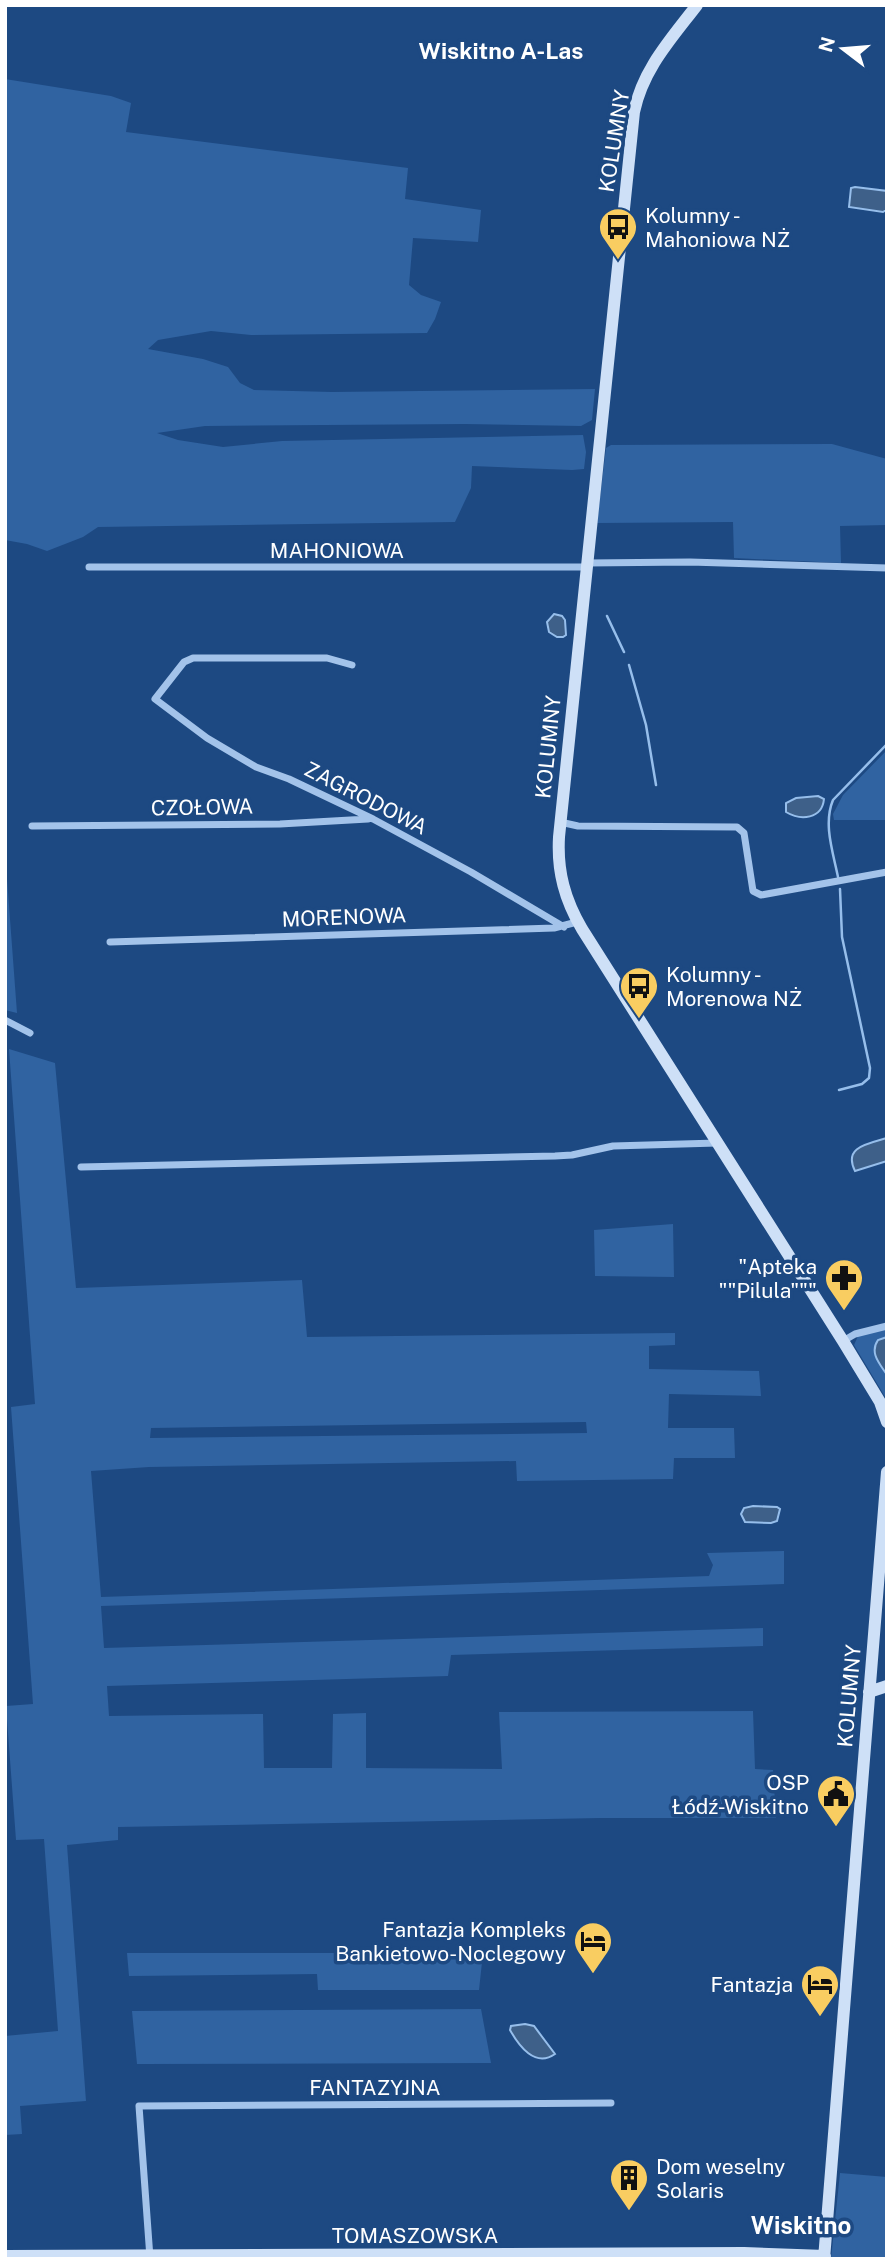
<svg xmlns="http://www.w3.org/2000/svg" width="892" height="2264" font-family="'Public Sans',sans-serif">
  <style>
    .green { fill: #3063a1; fill-rule: evenodd }
    .water { fill: #3e6089; stroke: #96beeb; stroke-width: 2 }
    .lines { fill: none; stroke-linecap: round; stroke-linejoin: round }
    .stream { stroke: #96beeb; stroke-width: 2.5 }
    .street { stroke: #a3c3ea; stroke-width: 7 }
    .secondary { stroke: #cee0f7; stroke-width: 12 }
    .labels { text-anchor: middle; dominant-baseline: central; stroke-width: 7; stroke-linejoin: round; paint-order: stroke }
    .street-label { font-size: 21px; fill: #fff; stroke: #1d4982 }
    .poi-label { font-size: 21px; fill: #fff; stroke: #1d4982; text-anchor: end }
    .neighbourhood-label { font-size: 23px; font-weight: bold; fill: #fff; stroke: #1d4982 }
    .quarter-label { font-size: 24px; font-weight: bold; fill: #fff; stroke: #1d4982 }
  </style>
  <rect width="100%" height="100%" fill="#1d4982"/>
  <path class="green" d="M5,79L111,96L131,103L126,132L408,168L405,199L481,210L478,242L413,238L409,285L421,295L441,302L435,319L427,333L251,335L211,331L158,340L148,349L203,359L228,367L240,383L254,390L332,392L595,389L592,420L581,426L465,424L205,426L157,433L178,440L223,447L282,441L583,435L586,452L584,469L572,470L472,466L471,488L455,522L98,527L83,537L47,551L27,544L5,540Z
    M832,444L887,459V525L840,526L841,563L734,558L733,522L597,523L606,448L611,445Z
    M887,750V820H834L833,814L843,795Z
    M5,852L17,1013L5,1010Z
    M9,1049L55,1063L76,1288L302,1280L307,1337L675,1333V1345L649,1346V1369L759,1371L761,1396L669,1394L668,1428H734L735,1458H674L673,1479L517,1481L516,1461L149,1467L91,1471L101,1597L709,1576L713,1565L707,1553L784,1551V1584L101,1606L104,1648L763,1628V1646L451,1655L448,1676L107,1686L109,1716L263,1714L264,1768H332L333,1714L366,1713V1768L502,1769L499,1712L753,1711L755,1769L773,1770L776,1818H600L118,1827V1840L67,1845L86,2101L20,2106L22,2134L5,2135V2036L58,2031L44,1839L16,1840L6,1706L33,1704L11,1407L35,1404ZM586,1422L587,1433L150,1438L151,1428Z
    M673,1224L674,1277L595,1276L594,1230Z
    M887,1329V1400L854,1345L858,1336Z
    M127,1953H483L479,1990H318L317,1974L129,1976Z
    M481,2009L491,2063L137,2064L132,2011Z
    M840,2173L887,2177V2259H831Z"/>
  <path class="water" d="M855,187L887,191L886,210L883,212L849,207L851,188Z
    M554,614L562,616L565,620L566,635L563,637H557L549,632L547,622Z
    M818,796L824,799C822,819 801,821 786,812V803L796,798Z
    M887,1138V1161L855,1171C843,1147 867,1144 887,1138Z
    M887,1337V1375C880,1364 869,1353 878,1340Z
    M753,1506L777,1507L780,1509L777,1521L771,1523L745,1522L741,1514L744,1508Z
    M525,2024L534,2026L555,2054C535,2068 519,2046 510,2030L511,2026Z"/>
  <g class="lines">
    <path class="stream" d="M607,616L624,652
      M629,665L646,725L656,785
      M838,877C833,852 823,824 833,800L887,744
      M839,1090L862,1084L869,1078L870,1068L842,937L840,889"/>
    <path class="street" d="M587,563L690,562L887,568
      M89,567H586
      M352,665L327,658H193L184,662L155,699L207,738L256,767L289,779L373,819L471,872L564,927
      M560,822L578,826L737,827L744,833L753,891L761,895L887,872
      M32,826L280,824L368,819
      M110,942L554,928L577,922
      M5,1020L30,1033
      M81,1167L555,1156L572,1155L613,1146L717,1143
      M843,1341L855,1334L887,1326
      M150,2258L139,2106L611,2103"/>
    <path class="secondary" d="M697,5C671,39 643,69 634,112L559,837C557,872 565,900 582,929L843,1341L880,1402L887,1422
      M869,1692L887,1686
      M5,2256L744,2253L825,2256
      M824,2259L887,1472"/>
  </g>
  <defs>
    <symbol id="bus-pin" viewBox="-11 -11 22 30"><path d="M0 17L-7.5 6A9.5 9.5 0 1 1 7.5 6Z" fill="#f9cd61" stroke="#1d4982"/><path d="M-5-6H5V4H4V6H2V4H-2V6H-4V4H-5ZM-3.5-4V0h7V-4ZM-3.5 1.2v1.5H-2V1.2ZM2 1.2v1.5H3.5V1.2Z" fill="#111"/></symbol>
    <symbol id="pharmacy-pin" viewBox="-11 -11 22 30"><path d="M0 17L-7.5 6A9.5 9.5 0 1 1 7.5 6Z" fill="#f9cd61" stroke="#1d4982"/><path d="M-2-6h4v4h4v4h-4v4h-4v-4h-4v-4h4Z" fill="#111"/></symbol>
    <symbol id="civic-pin" viewBox="-11 -11 22 30"><path d="M0 17L-7.5 6A9.5 9.5 0 1 1 7.5 6Z" fill="#f9cd61" stroke="#1d4982"/><path d="M-.6-6.5H3V-4.5H.6V-3L4-1V1h2V6H-6V1h2V-1L-.6-3ZM-1.2 2.5V6h2.4V2.5Z" fill="#111"/></symbol>
    <symbol id="hotel-pin" viewBox="-11 -11 22 30"><path d="M0 17L-7.5 6A9.5 9.5 0 1 1 7.5 6Z" fill="#f9cd61" stroke="#1d4982"/><path d="M-6-4.5h1.5V1H6V5H4.5V3h-9V5H-6ZM-4 0a1.8 1.8 0 1 1 3.6 0ZM.5 0V-2.5h3Q6-2.5 6 0Z" fill="#111"/></symbol>
    <symbol id="building-pin" viewBox="-11 -11 22 30"><path d="M0 17L-7.5 6A9.5 9.5 0 1 1 7.5 6Z" fill="#f9cd61" stroke="#1d4982"/><path d="M-4-6H4V6H1V3H-1V6H-4ZM-2.5-4.3h1.7v1.8h-1.7ZM.8-4.3h1.7v1.8H.8ZM-2.5-1h1.7V.8h-1.7ZM.8-1h1.7V.8H.8Z" fill="#111"/></symbol>
  </defs>
  <g fill-rule="evenodd">
    <use href="#bus-pin" x="596" y="205" width="44" height="60"/>
    <use href="#bus-pin" x="617" y="964" width="44" height="60"/>
    <use href="#pharmacy-pin" x="822" y="1256" width="44" height="60"/>
    <use href="#civic-pin" x="814" y="1772" width="44" height="60"/>
    <use href="#hotel-pin" x="571" y="1919" width="44" height="60"/>
    <use href="#hotel-pin" x="798" y="1962" width="44" height="60"/>
    <use href="#building-pin" x="607" y="2156" width="44" height="60"/>
  </g>
  <g class="labels">
    <g class="street-label">
      <text transform="translate(614 141) rotate(-81)">KOLUMNY</text>
      <text x="337" y="550">MAHONIOWA</text>
      <text transform="translate(548 747) rotate(-84)">KOLUMNY</text>
      <text transform="translate(366 798) rotate(27)">ZAGRODOWA</text>
      <text transform="translate(202 807) rotate(-1)">CZOŁOWA</text>
      <text transform="translate(344 917) rotate(-2)">MORENOWA</text>
      <text transform="translate(849 1696) rotate(-85)">KOLUMNY</text>
      <text x="375" y="2087">FANTAZYJNA</text>
      <text x="415" y="2235">TOMASZOWSKA</text>
    </g>
    <g class="poi-label">
      <text x="645" y="215" text-anchor="start">Kolumny -<tspan x="645" dy="24">Mahoniowa NŻ</tspan></text>
      <text x="666" y="974" text-anchor="start">Kolumny -<tspan x="666" dy="24">Morenowa NŻ</tspan></text>
      <text x="817" y="1266">"Apteka<tspan x="817" dy="24">""Pilula"""</tspan></text>
      <text x="809" y="1782">OSP<tspan x="809" dy="24">Łódź-Wiskitno</tspan></text>
      <text x="566" y="1929">Fantazja Kompleks<tspan x="566" dy="24">Bankietowo-Noclegowy</tspan></text>
      <text x="793" y="1984">Fantazja</text>
      <text x="656" y="2166" text-anchor="start">Dom weselny<tspan x="656" dy="24">Solaris</tspan></text>
    </g>
    <g class="neighbourhood-label">
      <text x="501" y="50">Wiskitno A-Las</text>
    </g>
    <g class="quarter-label">
      <text x="801" y="2225">Wiskitno</text>
    </g>
  </g>
  <rect width="892" height="2264" fill="none" stroke="#ffffff" stroke-width="14"/>
  <g transform="translate(843 49) rotate(286)" stroke="#1d4982" stroke-width="5" paint-order="stroke">
  <path d="M0-5L12 26L0 18L-12 26Z" fill="#ffffff"/>
  <text y="-10" font-size="19" font-weight="bold" text-anchor="middle" fill="#ffffff">N</text>
  </g>
</svg>
